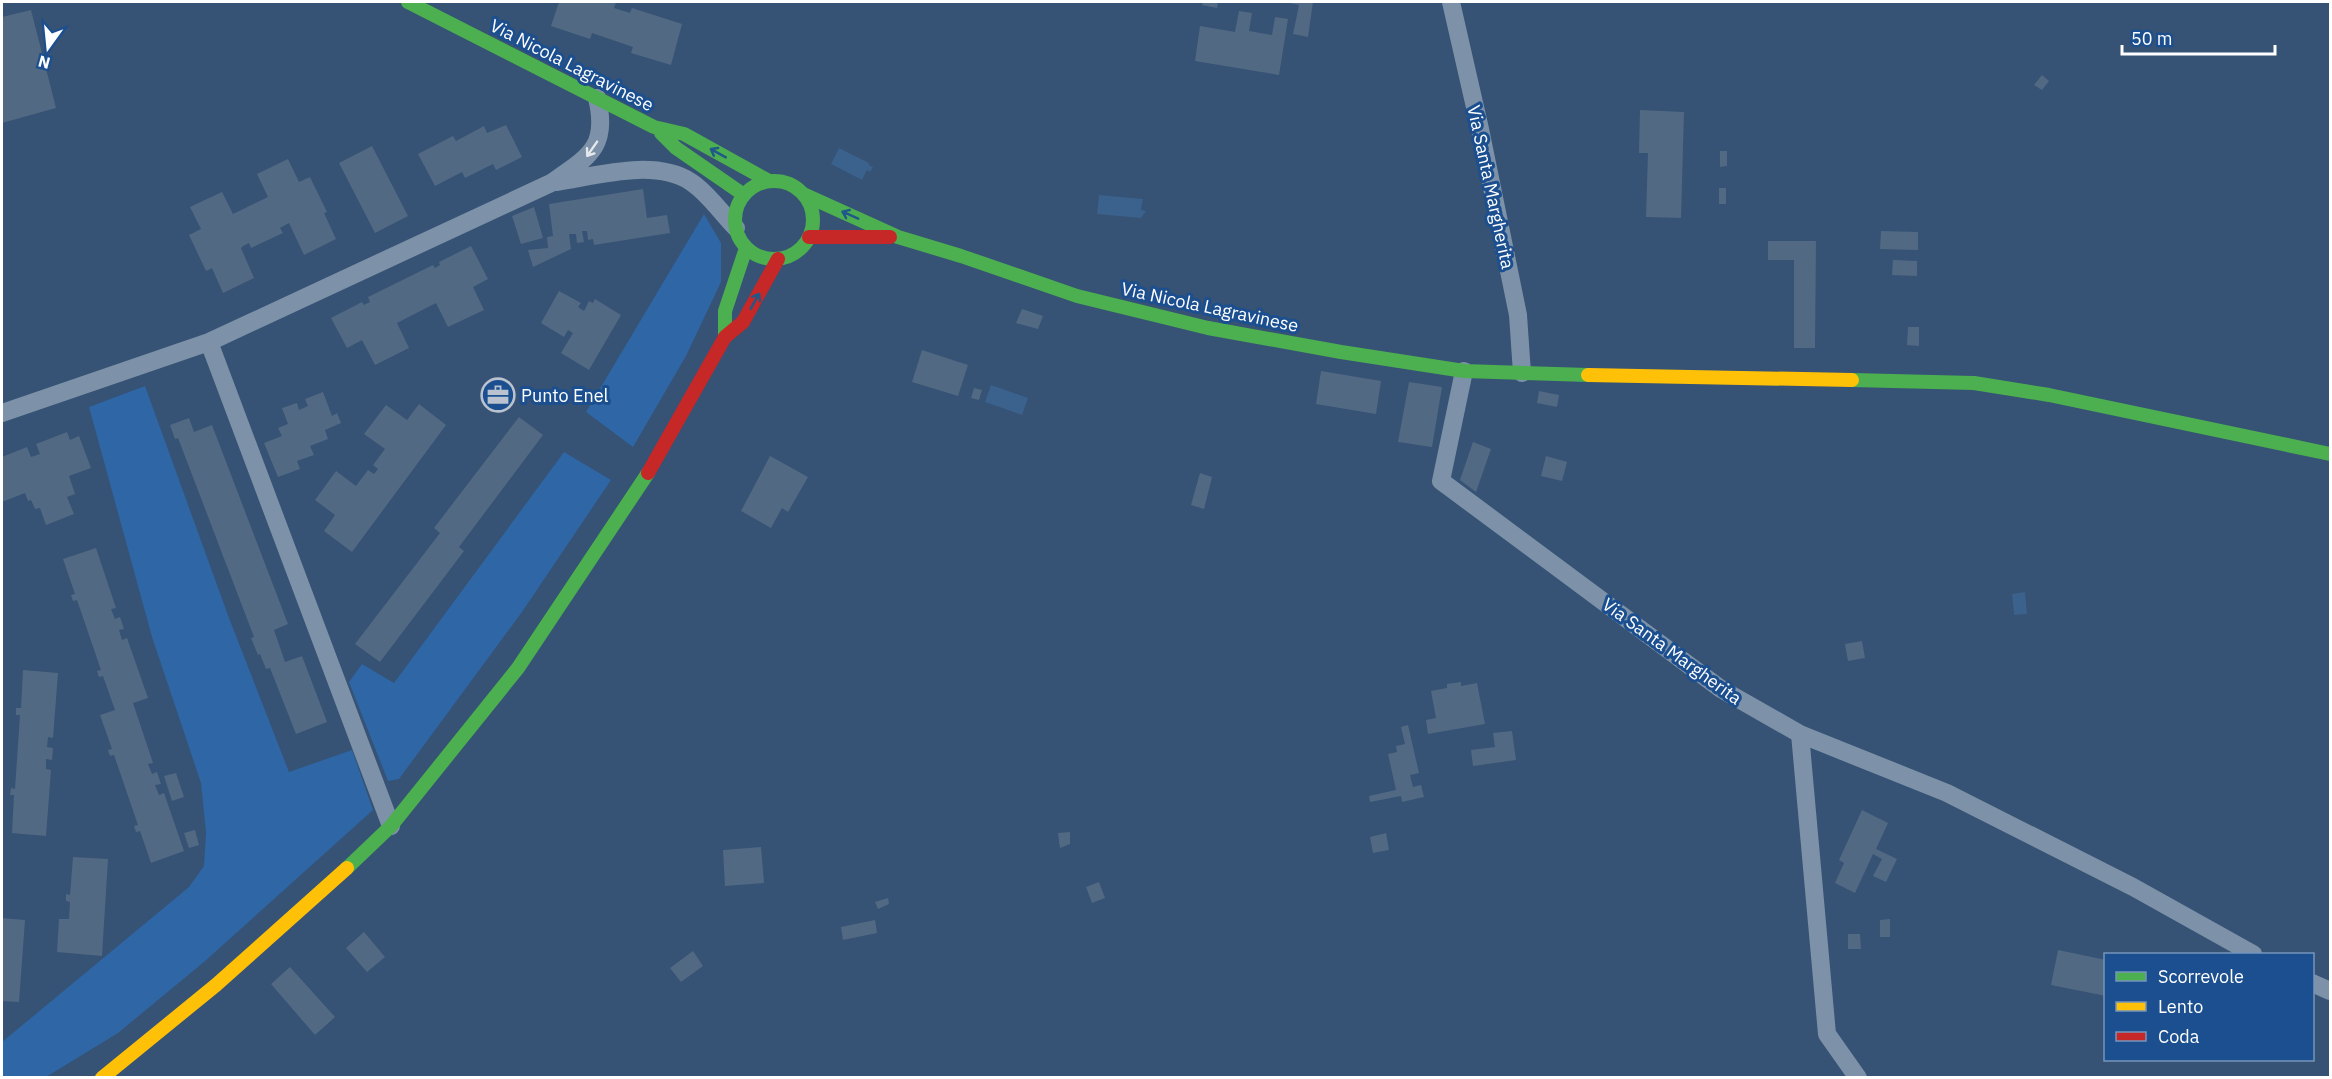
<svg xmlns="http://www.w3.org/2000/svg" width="2332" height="1079" font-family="'IBM Plex Sans',sans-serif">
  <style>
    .green { fill: #2f66a5 }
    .water { fill: #3b618d }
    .building { fill: #526984 }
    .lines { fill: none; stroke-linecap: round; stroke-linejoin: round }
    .street { stroke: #7d92a8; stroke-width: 18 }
    .fast { stroke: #4caf50; stroke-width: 14 }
    .slow { stroke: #ffc107; stroke-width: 14 }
    .jam { stroke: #c62828; stroke-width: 14 }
    .oneway { stroke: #e5e9ee }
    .oneway2 { stroke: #205989 }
    .labels { text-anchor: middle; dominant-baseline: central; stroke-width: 6; stroke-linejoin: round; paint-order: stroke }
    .street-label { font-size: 18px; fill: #fff; stroke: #1b4f8f }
    .poi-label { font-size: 18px; fill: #fff; stroke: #1b4f8f; text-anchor: start }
  </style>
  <rect width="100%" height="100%" fill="#365274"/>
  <path class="green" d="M704,214L721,243V282L686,356L633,447L586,412Z
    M145,386L229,618L289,772L352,750L373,810L204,962L118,1033L46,1077H3L2,1042L189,887L204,866L206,832L201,783L152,637L89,407Z
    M564,452L611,480L522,612L399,779L388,781L349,682L362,664L394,683Z"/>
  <path class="water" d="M839,148L869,163V165L873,167L870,172L867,170L862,180L831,164Z
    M1099,195L1143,199L1141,210L1146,211L1141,218L1097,214Z
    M991,385L1028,398L1022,415L985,402Z
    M2025,592L2027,614L2014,615L2012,594Z"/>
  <path class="building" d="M559,2H616L614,8L630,13L632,8L682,24L671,65L631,53L633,47L592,33L590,39L551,26Z
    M1203,2H1218L1217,8L1202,5Z
    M1285,2H1313L1308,37L1293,34L1299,5Z
    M31,10L56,108L2,123V17Z
    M1239,11L1252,13L1249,31L1272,35L1275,17L1288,19L1279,75L1195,61L1200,26L1235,32Z
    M2042,75L2049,81L2042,90L2034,85Z
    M1640,110L1684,112L1681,218L1646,217L1648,153H1639Z
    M506,125L522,157L496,170L493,164L465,178L462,172L435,186L418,154L453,136L456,141L484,126L487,133Z
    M372,146L408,216L375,233L339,163Z
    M1720,151H1727V166L1720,167Z
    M288,159L299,182L310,177L327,212L324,213L336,239L304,255L289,223L280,228L283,233L251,248L249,243L243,246L241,248L254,278L223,293L212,268L206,271L189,235L201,229L190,207L222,192L233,214L268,197L257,174Z
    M1719,188H1726V204H1719Z
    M643,189L647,218L667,215L670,233L594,245L593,239L588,240L587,231H582L584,242L577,243L576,234H569L571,249L533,267L528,250L548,248L547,237L553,236L549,204Z
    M534,207L543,238L521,244L512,216Z
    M1881,231L1918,232V250L1880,249Z
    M1768,241H1816L1815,348H1794V260H1768Z
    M471,246L488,279L473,287L484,310L448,327L436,303L397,323L409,348L375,365L362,340L347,348L331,318L362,302L364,305L370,302L368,297L433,265L435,268L440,265L439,262Z
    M1893,260L1917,261V276L1892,275Z
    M559,291L581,303L578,307L584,311L589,301L593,303L595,299L621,315L589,370L561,353L573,333L568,330L564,337L541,323Z
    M1022,309L1043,316L1038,329L1016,323Z
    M1908,327H1919V346L1907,345Z
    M922,350L968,365L958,396L912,382Z
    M1321,371L1381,381L1376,414L1316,404Z
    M1409,382L1442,387L1432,447L1398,442Z
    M974,388L982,390L979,400L971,398Z
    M1539,391L1559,395L1557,407L1537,403Z
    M323,392L332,416L337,413L341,423L325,430L328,439L310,446L314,455L297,461L300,469L278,477L264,443L282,436L278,428L288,424L282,408L297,403L299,410L308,406L305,399Z
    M419,404L446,425L352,552L324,531L335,515L315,500L336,471L356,486L368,470L374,474L378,469L373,465L385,449L364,434L386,405L407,420Z
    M519,417L543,435L459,547L464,551L380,662L355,644L440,533L434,528Z
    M189,418L194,432L212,425L288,624L274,630L285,662L302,656L327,722L296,734L270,668L266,669L260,654L258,655L251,638L254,637L178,438L175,439L170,425Z
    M67,432L70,440L79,436L91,468L69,476L75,494L67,497L74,514L46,525L40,508L35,509L31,500L28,501L25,493L2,502V457L27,447L31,457L40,454L36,444Z
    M1473,442L1491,449L1476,492L1460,480Z
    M770,456L808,477L788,512L782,508L771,528L741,511Z
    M1546,456L1567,462L1562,481L1541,476Z
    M1200,473L1212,477L1204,509L1191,505Z
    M96,548L116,608L111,609L115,619L120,617L124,629L119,630L122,640L127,638L148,698L133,703L153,763L148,764L152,774L157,772L161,784L155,785L159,795L164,793L184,851L151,863L140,831L136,832L134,826L138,825L114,755L110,756L108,750L112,749L100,715L115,710L103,676L99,677L97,671L101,670L77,600L73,601L71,595L75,594L63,559Z
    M1862,641L1865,658L1848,661L1845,644Z
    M23,670L58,673L53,738L48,737L47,747L53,748L52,760L46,759V769L51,770L46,836L12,833L14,795H10L11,788L15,789L20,715H16V708H21Z
    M1461,682V686L1477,683L1485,724L1428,734L1426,720L1436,718L1431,691L1447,688V684Z
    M1408,725L1419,773L1410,775L1413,787L1421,785L1424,797L1402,802L1401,796L1370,802L1369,796L1396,790L1388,754L1397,752L1396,746L1405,744L1401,727Z
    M1512,731L1516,760L1473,766L1471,750L1495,747L1493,733Z
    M176,773L184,797L172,801L164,776Z
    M1862,810L1888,823L1876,849L1897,859L1886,882L1873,876L1882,859L1873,854L1855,893L1835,883L1844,863L1839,860Z
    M195,830L199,845L189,848L184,833Z
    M1070,832V844L1060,848L1058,833Z
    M1386,833L1389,850L1373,853L1370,837Z
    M761,847L764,883L725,886L723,850Z
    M73,857L108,859L102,956L57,952L59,919H69L70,902L66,901V894L70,895Z
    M1099,882L1105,898L1092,903L1086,887Z
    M888,898L889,904L878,909L875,902Z
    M2,918L25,920L19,1002L2,1001Z
    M1890,919V937H1880V920Z
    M875,920L877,933L843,940L841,927Z
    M364,932L385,957L367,972L346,948Z
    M1848,934H1860L1861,949H1848Z
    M2058,950L2106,960V996L2051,985Z
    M693,951L703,966L681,982L670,968Z
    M290,967L335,1017L315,1035L271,984Z"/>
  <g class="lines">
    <path class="street" d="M1451,2L1480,129L1518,315L1522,373
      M556,182C596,176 655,158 691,182C708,193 722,214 736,228
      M209,342L391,826
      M1464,371L1441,481L1721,689L1800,734L1827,1034L1858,1078
      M2,413L209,342L551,183C588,157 609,148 597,98
      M1800,734L1947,793L2133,887L2253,954
      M2312,983L2330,991"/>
    <path class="fast" d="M408,2L654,127L684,134L769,181
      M661,133L676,148L744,195
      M735 220a39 39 0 1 1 78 0a39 39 0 1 1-78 0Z
      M803,194L898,237L961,256L1077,296L1208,328L1341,352L1464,371L1588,375
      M725,337V311L746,248
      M1852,380L1974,383L2049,395L2330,454
      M347,868L391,826L518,668L648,473"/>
    <path class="slow" d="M1588,375L1852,380
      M102,1078L216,985L347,868"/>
    <path class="jam" d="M809,237H890
      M648,473L725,337L743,322L778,259"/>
  </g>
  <defs><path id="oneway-shaft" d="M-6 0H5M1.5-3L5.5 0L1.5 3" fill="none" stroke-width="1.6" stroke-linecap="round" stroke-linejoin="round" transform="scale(1.5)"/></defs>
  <use class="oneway" href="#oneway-shaft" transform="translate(592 149) rotate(125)"/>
  <g class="oneway2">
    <use href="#oneway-shaft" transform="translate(718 153) rotate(-151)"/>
    <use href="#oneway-shaft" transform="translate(850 215) rotate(-156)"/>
    <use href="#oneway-shaft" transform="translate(755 301) rotate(-61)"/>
  </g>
  <defs>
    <symbol id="office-ring" viewBox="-11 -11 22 22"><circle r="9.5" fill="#1b4f8f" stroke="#b9c2ce" stroke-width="1.5"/><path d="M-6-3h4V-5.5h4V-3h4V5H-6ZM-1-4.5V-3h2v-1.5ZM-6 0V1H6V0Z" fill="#b9c2ce"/></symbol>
  </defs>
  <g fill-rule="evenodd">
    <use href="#office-ring" x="479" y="376" width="38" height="38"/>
  </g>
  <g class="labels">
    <g class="street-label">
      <text transform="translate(572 65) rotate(27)">Via Nicola Lagravinese</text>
      <text transform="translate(1491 187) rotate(78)">Via Santa Margherita</text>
      <text transform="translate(1210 307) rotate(12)">Via Nicola Lagravinese</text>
      <text transform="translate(1672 651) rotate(36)">Via Santa Margherita</text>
    </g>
    <g class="poi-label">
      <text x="521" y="395">Punto Enel</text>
    </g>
  </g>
  <rect width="2332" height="1079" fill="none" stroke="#ffffff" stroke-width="6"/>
  <rect x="2104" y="953" width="210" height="108" fill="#1b4f8f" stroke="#7695bc" stroke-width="1.5"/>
  <rect x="2116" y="972" width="30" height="9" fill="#4caf50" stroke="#7695bc" stroke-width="1.5"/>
  <text x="2158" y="983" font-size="18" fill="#ffffff">Scorrevole</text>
  <rect x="2116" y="1002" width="30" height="9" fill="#ffc107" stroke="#7695bc" stroke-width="1.5"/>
  <text x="2158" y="1013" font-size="18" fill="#ffffff">Lento</text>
  <rect x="2116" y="1032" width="30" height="9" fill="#c62828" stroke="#7695bc" stroke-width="1.5"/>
  <text x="2158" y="1043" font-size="18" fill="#ffffff">Coda</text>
  <g transform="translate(48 48) rotate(195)" stroke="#1b4f8f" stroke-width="4.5" paint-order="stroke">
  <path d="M0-4.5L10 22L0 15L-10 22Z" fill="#ffffff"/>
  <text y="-9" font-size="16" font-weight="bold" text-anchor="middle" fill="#ffffff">N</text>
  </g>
  <path d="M2122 45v9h153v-9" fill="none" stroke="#ffffff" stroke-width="3"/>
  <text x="2131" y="45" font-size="18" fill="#ffffff" stroke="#1b4f8f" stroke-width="4.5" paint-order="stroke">50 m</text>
</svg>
